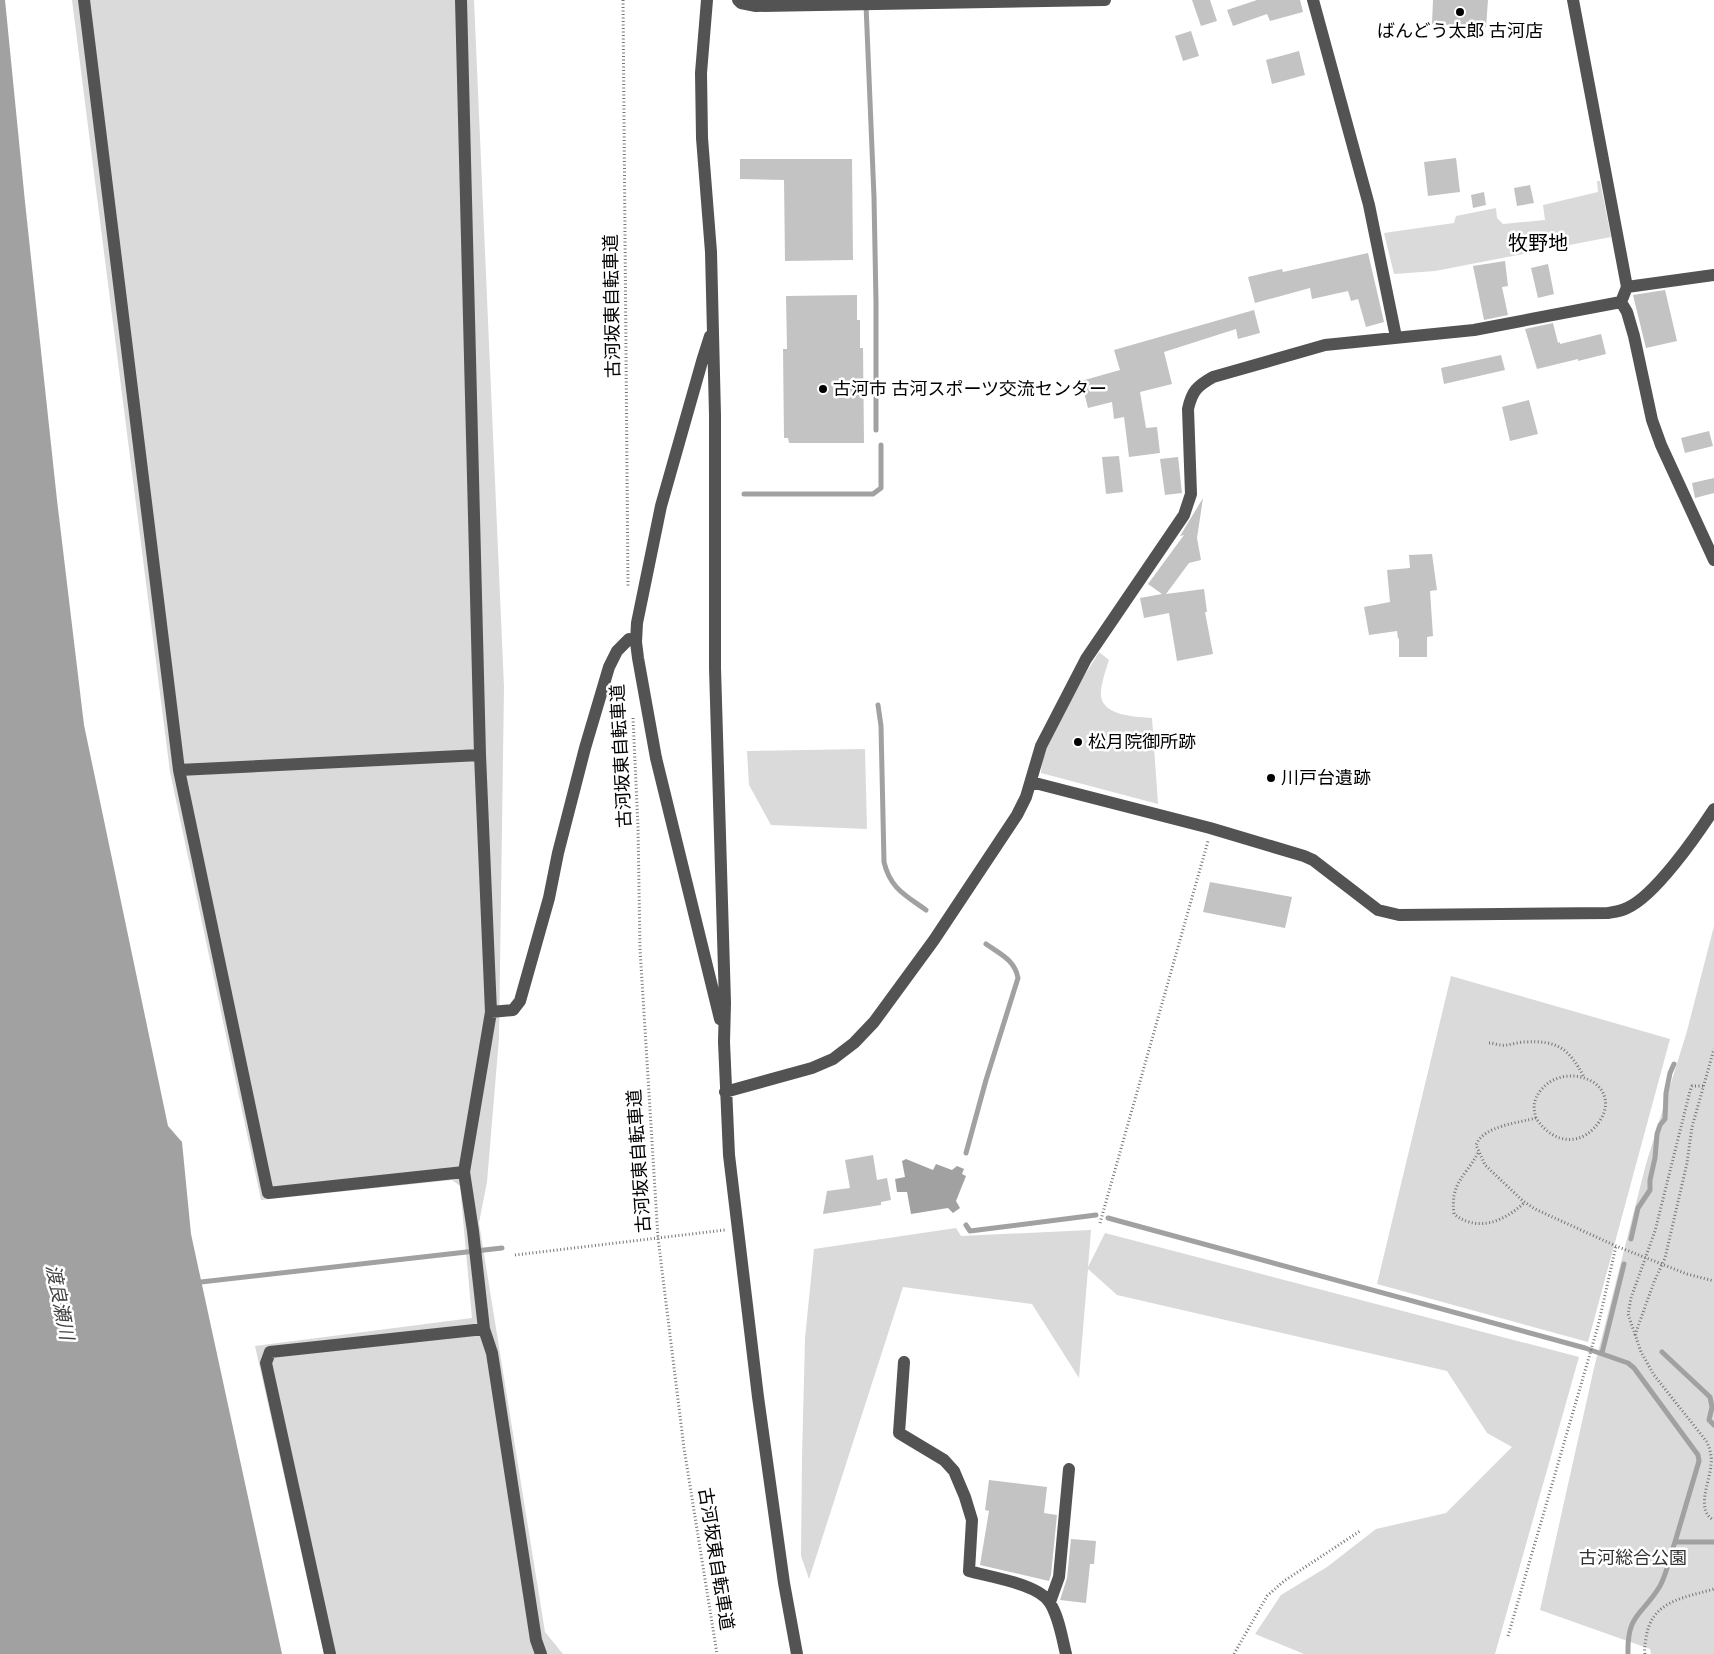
<svg xmlns="http://www.w3.org/2000/svg" width="1714" height="1654" font-family="Rubik,'Noto Sans JP',sans-serif">
  <style>
    .green { fill: #dadada }
    .water { fill: #a1a1a1 }
    .lines { fill: none; stroke-linecap: round; stroke-linejoin: round }
    .stream { stroke: #a1a1a1; stroke-width: 5 }
    .building { fill: #c3c3c3 }
    .path { stroke: #757575; stroke-width: 3; stroke-dasharray: 1 2.5; stroke-linecap: butt }
    .minor { stroke: #535353; stroke-width: 12 }
    .poi-dot { fill: #000; stroke: #fff; stroke-width: 2 }
    .labels { text-anchor: middle; dominant-baseline: central; stroke-width: 5; stroke-linejoin: round; paint-order: stroke }
    .poi-label { font-size: 18px; fill: #000; stroke: #fff; text-anchor: start }
    .street-label { font-size: 18px; fill: #000; stroke: #fff }
    .park-label { font-size: 18px; fill: #313131; stroke: #fff }
    .water-label { font-size: 19px; font-style: italic; fill: #424242; stroke: #fff }
    .quarter-label { font-size: 20px; fill: #000; stroke: #fff }
  </style>
  <rect width="100%" height="100%" fill="#fff"/>
  <path class="green" d="M72,0H474L504,687L499,1038L487,1182L479,1223L545,1632L563,1654H324L255,1346L472,1318L460,1186L452,1180L261,1200L170,772Z
    M1597,181H1600L1611,237L1435,271L1394,274L1384,233L1454,223L1456,216L1496,208L1497,218L1503,224L1545,220L1543,205L1598,192Z
    M1099,652L1109,660C1106,669 1100,687 1101,696C1103,716 1137,717 1152,718L1158,804L1041,773C1042,737 1080,684 1099,652Z
    M865,749L867,829L771,825L749,785L747,751Z
    M1714,926V1654H1651L1650,1649L1540,1610L1594,1368L1646,1164L1687,1031Z
    M1451,976L1670,1039L1588,1342L1377,1284Z
    M956,1228L961,1236L1091,1230L1088,1267L1105,1233L1579,1357L1495,1654H1304L1255,1634L1281,1595L1327,1567L1376,1529L1446,1513L1512,1447L1487,1433L1447,1371L1117,1295L1088,1269L1079,1378L1032,1304L903,1287L809,1579L801,1556L802,1457L805,1338L814,1249Z"/>
  <path class="water" d="M0,0H5L25,202L57,500L84,725L168,1126L182,1142L191,1234L282,1654H0Z
    M906,1159L933,1170L936,1164L952,1170L957,1166L964,1169L962,1174L966,1176L956,1201L960,1208L953,1213L948,1208L911,1214L907,1192H897L895,1179L905,1177L902,1161Z"/>
  <g class="lines">
    <path class="stream" d="M866,5L874,197L876,302V430
      M744,494H873L881,488V445
      M878,705L881,726L884,862C890,888 905,895 926,910
      M966,1153L986,1080L1018,978C1015,960 1000,954 986,944
      M1108,1218L1585,1348L1628,1363L1634,1368L1698,1455L1699,1461L1675,1542H1714
      M966,1225L970,1231L1096,1215
      M1631,1239L1638,1208L1650,1190V1180L1655,1158L1657,1134L1660,1125L1665,1119L1666,1093L1670,1073L1674,1064
      M195,1284L201,1282L502,1248
      M1662,1352L1710,1397L1712,1407L1709,1420L1714,1425
      M1602,1353L1624,1264
      M1628,1654C1627,1613 1642,1616 1660,1586C1667,1573 1670,1556 1675,1542"/>
  </g>
  <path class="building" d="M1192,0H1210L1217,21L1201,26Z
    M1257,0H1300L1303,12L1270,21L1267,14L1233,26L1227,10Z
    M1433,0H1488L1486,27L1432,24Z
    M1191,31L1199,56L1183,61L1175,36Z
    M1299,51L1305,75L1272,84L1266,60Z
    M1456,158L1460,192L1428,196L1424,162Z
    M740,159H852L853,260L785,261L784,180L740,179Z
    M1530,185L1534,203L1517,206L1514,188Z
    M1484,192L1486,205L1473,208L1471,195Z
    M1368,253L1384,322L1366,327L1358,299L1351,301L1348,291L1312,299L1310,288L1255,303L1248,277L1282,269L1283,272Z
    M1505,261L1508,286L1502,287L1508,315L1484,320L1473,266Z
    M1548,264L1554,294L1538,298L1531,268Z
    M1665,290L1677,341L1646,348L1633,295Z
    M857,295V320H860V348H863L864,443H789L788,438H784L783,349H787L786,296Z
    M1254,310L1260,333L1238,339L1236,329L1164,352L1172,384L1140,392L1146,428L1157,427L1160,453L1129,457L1124,417L1114,419L1112,402L1088,408L1081,381L1120,370L1114,350Z
    M1553,323L1558,343L1560,342V344L1601,334L1606,354L1578,361V359L1537,369L1525,329Z
    M1501,355L1505,370L1444,384L1441,368Z
    M1529,400L1538,434L1510,441L1502,407Z
    M1709,431L1713,446L1685,453L1681,438Z
    M1119,456L1123,492L1106,494L1102,457Z
    M1178,457L1182,493L1165,495L1160,459Z
    M1714,478V493L1695,498L1692,483Z
    M1203,498L1197,538L1201,560L1189,563L1166,594L1204,589L1207,612H1205L1213,654L1177,661L1169,613L1144,618L1140,598L1162,594L1148,584L1184,535L1180,536Z
    M1432,554L1437,590L1430,591L1433,636L1427,637V657H1399V638L1398,639L1397,631L1369,635L1364,607L1390,602L1387,570L1410,568L1409,555Z
    M1210,882L1292,897L1285,928L1203,912Z
    M873,1155L877,1180L887,1178L891,1200L881,1202V1205L823,1214L827,1191L850,1188L845,1160Z
    M989,1480L1047,1487L1044,1513L1057,1515L1051,1575L1049,1581L980,1565L989,1511L985,1510Z
    M1071,1539L1096,1541L1094,1564H1090L1086,1603L1060,1600L1067,1578Z"/>
  <g class="lines">
    <path class="path" d="M623,0L628,587
      M633,718L638,827L640,949L658,1238L684,1448L717,1654
      M1489,1043C1494,1043 1500,1046 1505,1045C1511,1045 1518,1042 1525,1042C1558,1040 1569,1049 1584,1077
      M1703,1086H1692L1690,1091L1655,1231L1631,1298L1628,1314L1641,1352L1654,1375L1707,1442C1710,1449 1712,1456 1711,1465C1710,1481 1695,1511 1714,1520
      M1536,1118C1533,1107 1533,1100 1541,1090C1565,1060 1622,1082 1601,1119C1584,1147 1554,1146 1536,1118C1518,1123 1483,1126 1476,1145L1485,1165L1523,1201L1535,1209L1616,1246L1687,1274L1714,1281
      M1478,1153C1465,1177 1450,1183 1454,1214C1478,1233 1505,1221 1525,1202
      M1100,1223L1208,841
      M515,1255L725,1230
      M1635,1335L1654,1282L1665,1258L1687,1163L1692,1127L1714,1049
      M1508,1636L1598,1326L1616,1246
      M1234,1654L1267,1596L1284,1581L1360,1531
      M1645,1654C1644,1649 1645,1644 1646,1638C1651,1601 1683,1598 1714,1589"/>
    <path class="minor" d="M84,0L179,770L268,1193L464,1172
      M461,0L480,755L491,1012L464,1172L473,1231L484,1329L492,1353L536,1640L541,1654
      M707,0L701,73L702,138L711,252L715,415V668L725,1003L724,1042L729,1155L758,1397L784,1583L797,1654
      M738,0L741,3L756,6L1105,0
      M1313,0L1369,205L1396,337
      M1627,287L1714,275
      M1621,302L1627,312L1634,336L1652,420L1661,445L1714,560
      M710,336L703,358L661,506L637,623L636,642L638,658L656,758L720,1019
      M179,770L480,755
      M1031,782L1210,828L1304,856L1313,860L1378,910L1399,915L1608,913C1614,912 1622,911 1627,908C1655,896 1697,835 1714,809
      M491,1012L513,1010L520,1001L549,898L558,853L585,748L609,667L617,651L629,639L636,642
      M725,1092L812,1068L833,1059L854,1043L874,1022L934,940L1017,815L1026,797L1041,746L1086,659L1184,515L1191,494L1188,409C1192,391 1197,386 1213,377L1325,345L1474,330L1621,302L1627,287L1573,0
      M904,1362L899,1433L944,1460L954,1471L965,1497L972,1520L969,1571C990,1577 1039,1584 1050,1603C1059,1617 1062,1638 1066,1654
      M1050,1602L1059,1577L1069,1469
      M330,1654L266,1363L270,1352L484,1329"/>
  </g>
  <g class="poi-dot">
    <circle cx="1460" cy="12" r="5"/>
    <circle cx="823" cy="389" r="5"/>
    <circle cx="1078" cy="742" r="5"/>
    <circle cx="1271" cy="778" r="5"/>
  </g>
  <g class="labels">
    <g class="poi-label">
      <text x="1460" y="31" text-anchor="middle">ばんどう太郎 古河店</text>
      <text x="833" y="389">古河市 古河スポーツ交流センター</text>
      <text x="1088" y="742">松月院御所跡</text>
      <text x="1281" y="778">川戸台遺跡</text>
    </g>
    <g class="street-label">
      <text transform="translate(612 306) rotate(-91)">古河坂東自転車道</text>
      <text transform="translate(621 756) rotate(-93)">古河坂東自転車道</text>
      <text transform="translate(639 1161) rotate(-94)">古河坂東自転車道</text>
      <text transform="translate(716 1559) rotate(81)">古河坂東自転車道</text>
    </g>
    <g class="park-label">
      <text x="1633" y="1558">古河総合公園</text>
    </g>
    <g class="water-label">
      <text transform="translate(60 1302) rotate(79)">渡良瀬川</text>
    </g>
    <g class="quarter-label">
      <text x="1538" y="243">牧野地</text>
    </g>
  </g>
</svg>
